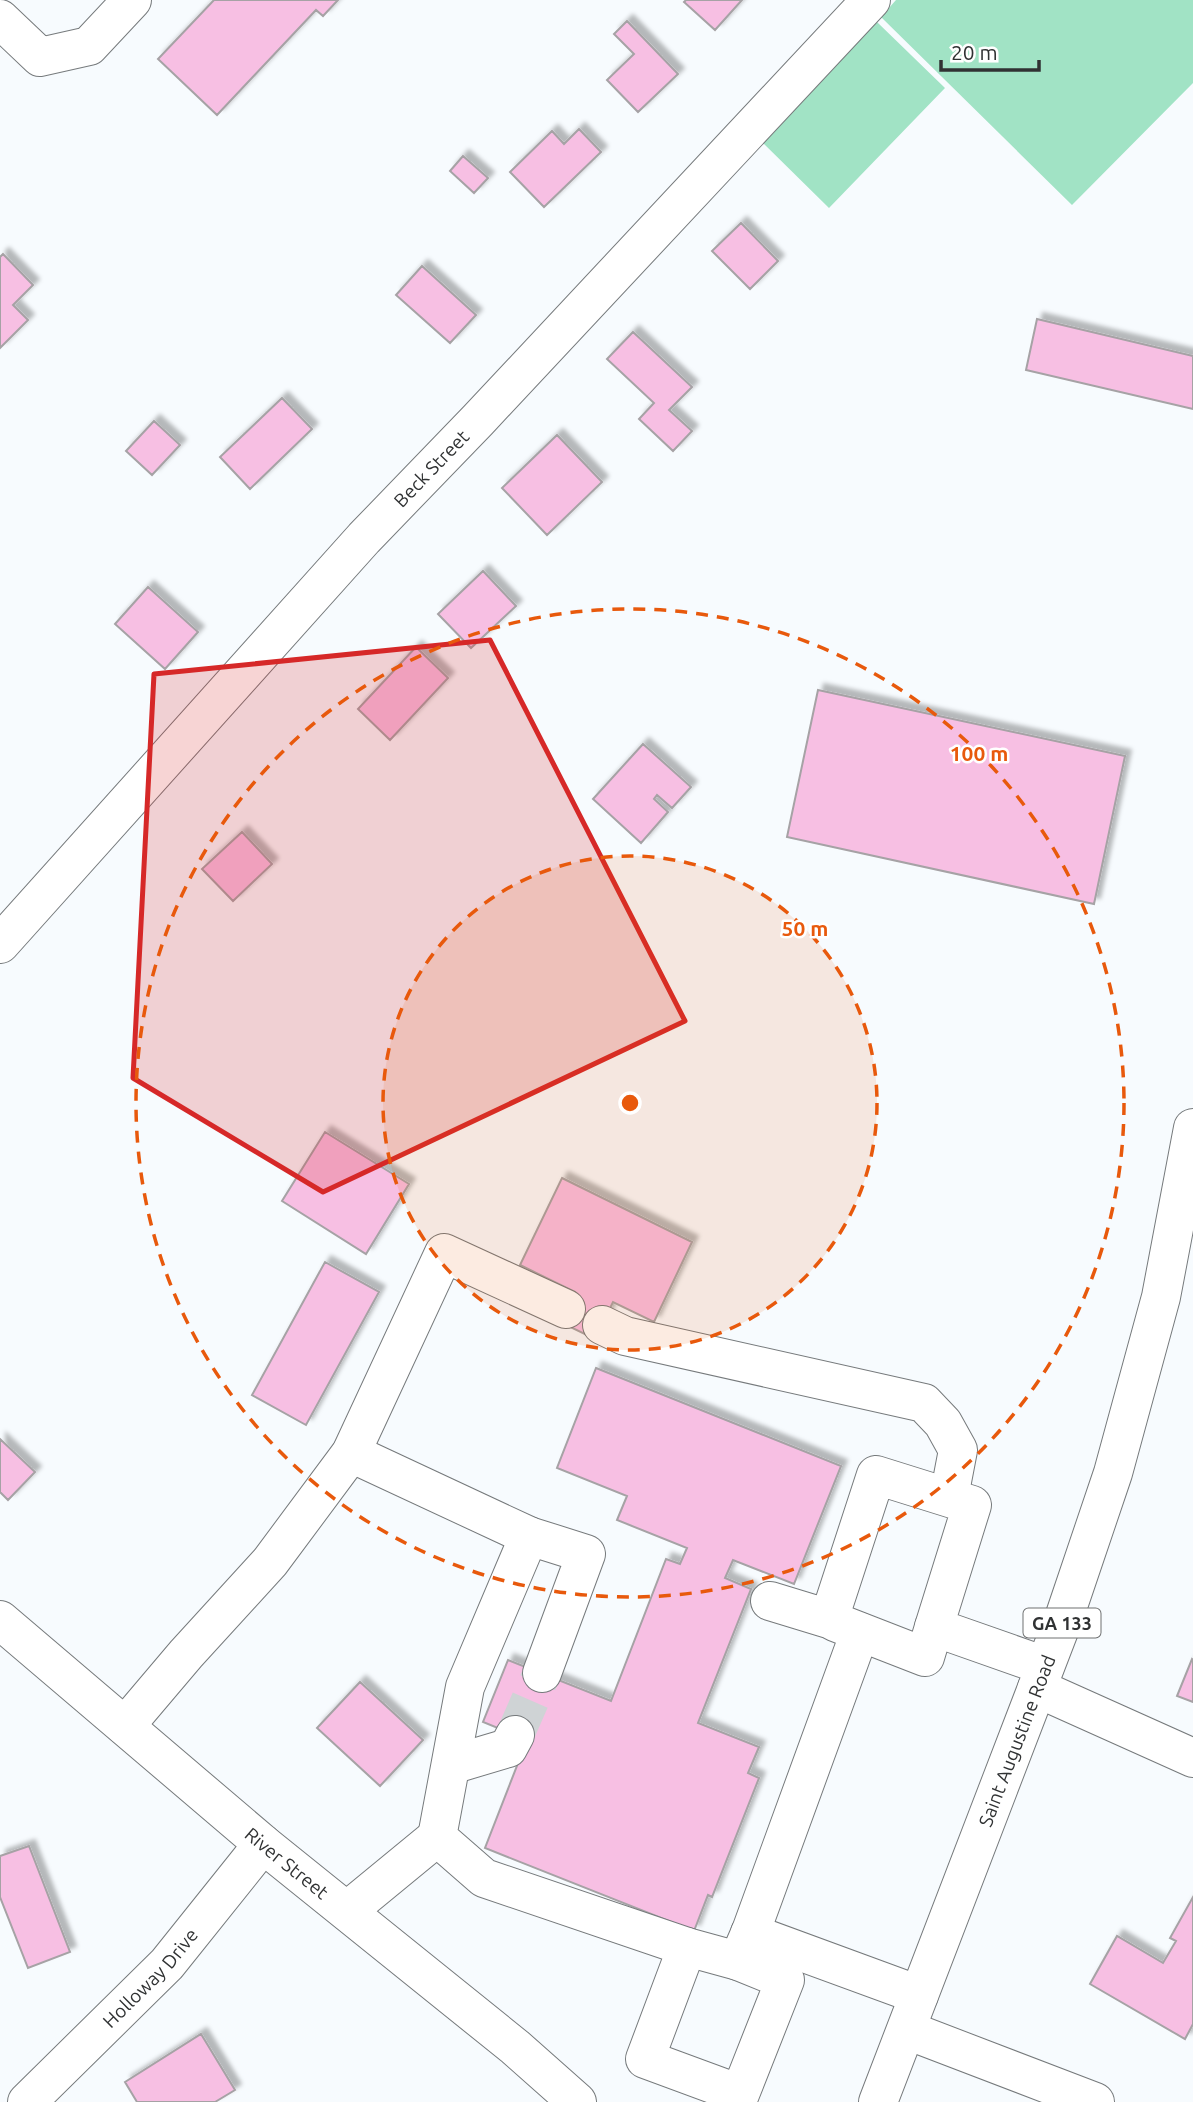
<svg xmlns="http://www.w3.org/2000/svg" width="1193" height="2102" font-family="Ubuntu,sans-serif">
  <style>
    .green { fill: #a1e3c5 }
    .building { fill: #f7bfe3; stroke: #a6a2a5; stroke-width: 2; filter: url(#shadow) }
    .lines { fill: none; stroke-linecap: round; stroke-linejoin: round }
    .minor-tunnel { stroke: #cfd3d5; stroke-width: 38; stroke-dasharray: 38 19; stroke-linecap: butt }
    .minor-casing { stroke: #767a7c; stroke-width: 40 }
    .major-casing { stroke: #767a7c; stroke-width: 40 }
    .minor { stroke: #fff; stroke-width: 38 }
    .major { stroke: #fff; stroke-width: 38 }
    .marked { fill: #d62828; fill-opacity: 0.2; stroke: #d62828; stroke-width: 5; stroke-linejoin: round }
    .ring { fill: none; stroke: #e8590c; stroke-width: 3.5; stroke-dasharray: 12 9 }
    .labels { text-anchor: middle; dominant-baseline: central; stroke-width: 5; stroke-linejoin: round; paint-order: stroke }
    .shield { fill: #fff; stroke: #6e7070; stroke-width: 2 }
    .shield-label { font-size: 18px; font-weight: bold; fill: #303233 }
    .street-label { font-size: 19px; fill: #303233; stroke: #fff }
    .centre { fill: #e8590c; stroke: #fff; stroke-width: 3.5 }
    .ring-label { font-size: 21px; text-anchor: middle; font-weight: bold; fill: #e8590c; stroke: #fff; stroke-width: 5; stroke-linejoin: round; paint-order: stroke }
  </style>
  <defs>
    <filter id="shadow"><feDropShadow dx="6" dy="-6" stdDeviation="2" flood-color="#0004"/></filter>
  </defs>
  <rect width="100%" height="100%" fill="#f7fbfe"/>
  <path class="green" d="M896,0H1193V83L1072,205L881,17Z
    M877,22L945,88L829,208L761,141Z"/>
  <path class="building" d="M214,0H338L323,16L316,10L217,115L158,59Z
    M686,0H742L715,30L684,2Z
    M627,21L678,74L638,112L607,80L634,54L614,34Z
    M579,129L601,152L544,207L510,172L552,131L564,144Z
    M463,156L488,178L474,193L450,171Z
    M741,223L778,261L750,289L712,251Z
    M3,254L33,285L13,305L28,320L0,348V257Z
    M422,266L476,315L450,343L396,295Z
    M1037,319L1193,356V409L1026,370Z
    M633,332L692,387L669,410L692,431L673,451L639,419L654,403L607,359Z
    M282,398L312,429L250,489L220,457Z
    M154,421L180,445L152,475L126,451Z
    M557,435L602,482L547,535L502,488Z
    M483,571L516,606L471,648L438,614Z
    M148,587L198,632L165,669L115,624Z
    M416,647L448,678L390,740L358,709Z
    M818,690L1125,756L1094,904L787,837Z
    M643,744L691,787L672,808L657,795L654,799L668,812L641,843L593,799Z
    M242,832L272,864L233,901L202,869Z
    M325,1132L409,1184L366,1254L282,1201Z
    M562,1178L692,1242L654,1322L613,1302L595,1339L560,1322L575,1292L520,1265Z
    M325,1262L379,1292L306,1425L252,1395Z
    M596,1368L841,1466L794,1584L733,1560L725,1578L751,1589L698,1723L759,1747L748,1773L759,1778L712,1897L708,1895L694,1931L485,1848L527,1740L483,1722L508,1660L611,1701L666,1559L680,1564L687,1548L617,1520L627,1496L557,1468Z
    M0,1439L35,1472L8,1500L0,1492Z
    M1192,1659L1193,1660V1702L1177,1696Z
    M360,1682L423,1740L380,1786L317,1728Z
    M29,1846L70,1952L28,1968L0,1897V1856Z
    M1193,1897V2024L1185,2039L1090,1984L1117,1936L1163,1963L1176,1941L1170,1938Z
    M201,2034L235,2090L215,2102H137L125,2082Z"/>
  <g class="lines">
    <path class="minor-tunnel" d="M515,1735L542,1673"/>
    <defs>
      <g id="minor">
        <path d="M0,19L40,57L89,46L132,0"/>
        <path id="s1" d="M0,944L364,538L478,420L871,0"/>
        <path d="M602,1325L625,1336L924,1403L943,1423L958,1450L949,1497"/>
        <path d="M351,1453L529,1536L465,1687L437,1837L484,1878L687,1947L738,1961L751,1931L860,1632"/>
        <path d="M529,1536L586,1554L542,1673"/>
        <path d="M770,1601L829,1619L876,1475L972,1505L934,1627L1045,1666"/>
        <path id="s2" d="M0,1620L263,1844L515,2047L577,2102"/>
        <path d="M835,1622L925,1657L934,1627"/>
        <path d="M1037,1688L1193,1758"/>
        <path d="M125,1726L186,1654L270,1562L351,1453L444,1253L566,1309"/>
        <path d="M451,1765L508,1748L515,1735"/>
        <path d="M347,1911L437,1837"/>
        <path d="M750,1933L919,1995"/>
        <path d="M687,1947L645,2059L740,2094L785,1980L738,1961"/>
        <path d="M907,2030L1095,2102"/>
        <path id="s3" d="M27,2102L167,1964L263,1844"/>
      </g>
      <g id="major">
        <path id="s4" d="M878,2102L1065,1615L1113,1473L1161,1297L1193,1128"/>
      </g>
    </defs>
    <use href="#minor" class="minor-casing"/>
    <use href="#major" class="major-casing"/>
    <use href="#minor" class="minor"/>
    <use href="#major" class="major"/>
  </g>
  <path class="marked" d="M490,640L685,1021L323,1192L133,1078L154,674Z"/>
  <circle cx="630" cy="1103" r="247" fill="#e8590c" fill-opacity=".12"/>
  <g class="ring">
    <circle cx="630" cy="1103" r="247"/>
    <circle cx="630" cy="1103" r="494"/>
  </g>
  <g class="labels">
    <rect class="shield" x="1023.5" y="1608.5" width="77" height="29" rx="5"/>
    <g class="shield-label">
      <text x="1062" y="1623">GA 133</text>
    </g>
    <g class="street-label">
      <text stroke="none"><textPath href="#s1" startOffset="642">Beck Street</textPath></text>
      <text stroke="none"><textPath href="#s4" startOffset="387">Saint Augustine Road</textPath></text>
      <text stroke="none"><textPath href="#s2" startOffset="376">River Street</textPath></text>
      <text stroke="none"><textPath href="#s3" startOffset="175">Holloway Drive</textPath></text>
    </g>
  </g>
  <circle cx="630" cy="1103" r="10" class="centre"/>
  <g class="ring-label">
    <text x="979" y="761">100 m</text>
    <text x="805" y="936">50 m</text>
  </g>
  <path d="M941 60v10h98v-10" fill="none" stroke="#303233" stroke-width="3.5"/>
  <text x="951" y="60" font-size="21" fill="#303233" stroke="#ffffff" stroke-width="5" paint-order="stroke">20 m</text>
</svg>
